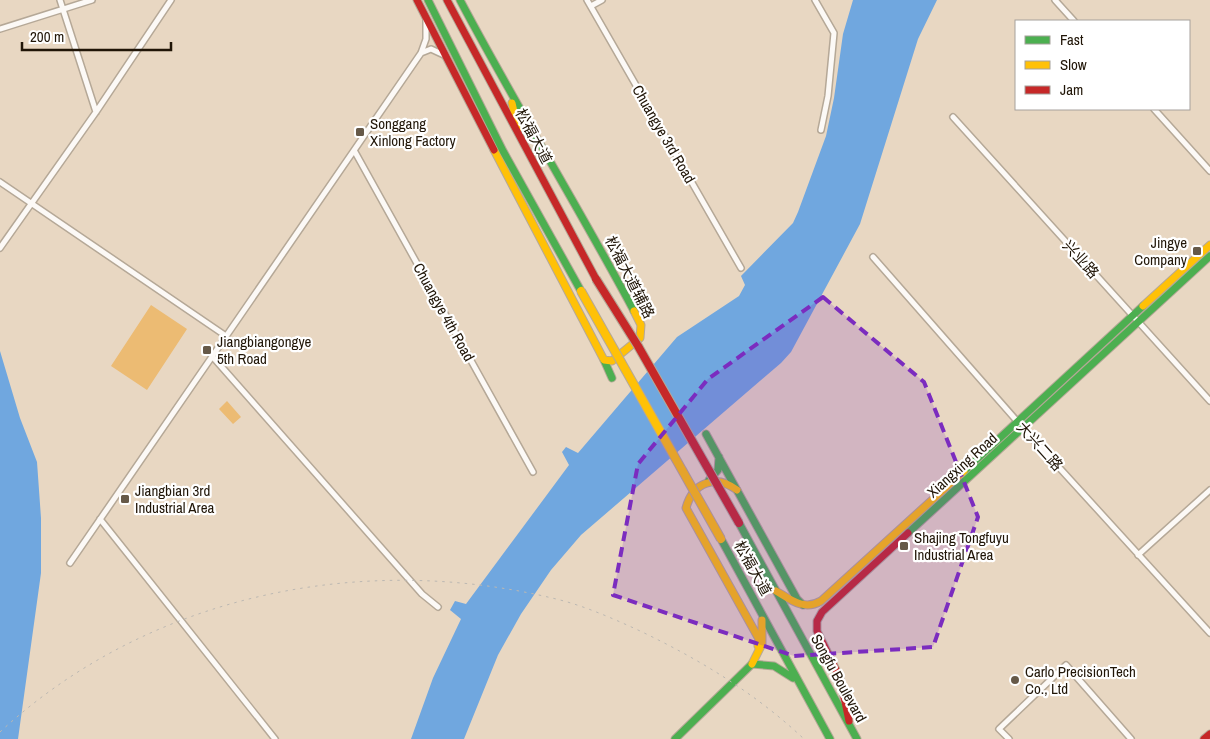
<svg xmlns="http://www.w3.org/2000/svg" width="1210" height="739" font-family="'Archivo Narrow','Noto Sans SC',sans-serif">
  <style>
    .green { fill: #ecbb73 }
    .water { fill: #70a7df }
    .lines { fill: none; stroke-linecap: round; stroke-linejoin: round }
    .street-casing { stroke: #b5a897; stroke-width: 8 }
    .fast-casing { stroke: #b5a897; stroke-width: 9 }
    .slow-casing { stroke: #b5a897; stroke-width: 9 }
    .jam-casing { stroke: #b5a897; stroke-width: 9 }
    .street { stroke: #fcf9f6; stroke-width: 5 }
    .fast { stroke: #4caf50; stroke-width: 7 }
    .slow { stroke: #ffc107; stroke-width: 7 }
    .jam { stroke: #c62828; stroke-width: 7 }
    .rail { stroke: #bcb8b2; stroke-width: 1; stroke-dasharray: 2.5 5; stroke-linecap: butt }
    .slow-bridge-casing { stroke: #b5a897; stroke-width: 10; stroke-linecap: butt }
    .jam-bridge-casing { stroke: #b5a897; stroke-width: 10; stroke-linecap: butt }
    .slow-bridge { stroke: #ffc107; stroke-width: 8 }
    .jam-bridge { stroke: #c62828; stroke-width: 8 }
    .marked { fill: #7b2cbf; fill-opacity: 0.2; stroke: #7b2cbf; stroke-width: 4; stroke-dasharray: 10 6; stroke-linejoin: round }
    .poi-dot { fill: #665948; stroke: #fff; stroke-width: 2 }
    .labels { text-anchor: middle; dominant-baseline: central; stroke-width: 4.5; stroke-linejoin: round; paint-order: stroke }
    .poi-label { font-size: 15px; fill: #201507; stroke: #fff; text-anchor: start }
    .street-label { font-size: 15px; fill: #201507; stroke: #fff }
  </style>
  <rect width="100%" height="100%" fill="#e8d7c2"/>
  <path class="green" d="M151,305L187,329L147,390L111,366Z
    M227,401L241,417L233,424L219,409Z"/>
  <path class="water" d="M853,0H937L918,39L860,224L791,352L781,363L581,535L551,570L521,614L498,655L464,739H411L433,678L461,619L450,610L455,601L466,604L569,465L562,452L566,447L578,453L677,337L739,296L745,285L741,276L793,223L798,212L826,136L834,98L843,34Z
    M0,351L20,418L37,462L41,518V573L18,739H0Z"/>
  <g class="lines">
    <defs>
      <path id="street" d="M60,0L96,112
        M587,0L741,268
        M815,0L834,33L828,96L821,130
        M1055,0L1074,21
        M591,6L602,0
        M0,29L92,0
        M421,53L431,49L444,55
        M1154,109L1210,171
        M953,117L1210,401
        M355,152L533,472
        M0,182L226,336
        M0,248L96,112L171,0
        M873,257L1024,429L1210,633
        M212,356L422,594L438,607
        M100,519L275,739
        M1138,555L1210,490
        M70,563L421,53L426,39V19
        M1009,739L999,729L1066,665L1131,739"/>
      <path id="fast" d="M428,0L503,151L581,291
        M460,0C516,106 578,206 634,311
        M604,360L612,378
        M706,434L797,599L803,605
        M964,471L1143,306
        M709,480L718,470L719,457
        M739,523L857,739
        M908,533L1210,256
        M721,539L830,739
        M752,664L774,666L793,678
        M675,739L752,664"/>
      <path id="slow" d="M512,103L518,129
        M494,150L604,360L612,361L640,338L641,325L634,311
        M1143,306L1210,245
        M737,490C716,474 693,482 686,508L759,639L758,646
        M776,591C791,600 804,611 821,601L964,471
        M752,664L762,644V620"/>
      <path id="jam" d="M417,0L494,150
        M447,0L596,279
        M849,721L840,678L817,631V621L822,612L908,533
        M1204,739L1210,734"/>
    </defs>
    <use href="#street" class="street-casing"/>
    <use href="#fast" class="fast-casing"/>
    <use href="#slow" class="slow-casing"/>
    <use href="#jam" class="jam-casing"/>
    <use href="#street" class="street"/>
    <use href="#fast" class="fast"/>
    <use href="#slow" class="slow"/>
    <use href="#jam" class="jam"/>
    <path class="rail" d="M0,732C150,593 368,550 564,601C589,608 614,619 638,630C699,659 755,693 804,739"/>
    <defs>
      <path id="slow-bridge" d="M581,291L721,539"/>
      <path id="jam-bridge" d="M596,279L638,346L739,523"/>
    </defs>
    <use href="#slow-bridge" class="slow-bridge-casing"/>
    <use href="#jam-bridge" class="jam-bridge-casing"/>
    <use href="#slow-bridge" class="slow-bridge"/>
    <use href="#jam-bridge" class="jam-bridge"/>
  </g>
  <path class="marked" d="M823,297L924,382L978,517L933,647L794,656L613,595L638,464L708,379Z"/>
  <g class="poi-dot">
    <rect x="355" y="127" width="10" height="10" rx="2.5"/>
    <rect x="1192" y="246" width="10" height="10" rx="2.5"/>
    <rect x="202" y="345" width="10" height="10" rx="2.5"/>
    <rect x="120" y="494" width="10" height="10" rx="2.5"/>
    <rect x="899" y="541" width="10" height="10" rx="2.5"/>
    <circle cx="1015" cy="680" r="5"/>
  </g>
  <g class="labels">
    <g class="poi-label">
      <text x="370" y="123">Songgang<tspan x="370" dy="17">Xinlong Factory</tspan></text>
      <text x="1187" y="242" text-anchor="end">Jingye<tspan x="1187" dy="17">Company</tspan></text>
      <text x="217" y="341">Jiangbiangongye<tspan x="217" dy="17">5th Road</tspan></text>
      <text x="135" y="490">Jiangbian 3rd<tspan x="135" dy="17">Industrial Area</tspan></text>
      <text x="914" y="537">Shajing Tongfuyu<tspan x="914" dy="17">Industrial Area</tspan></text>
      <text x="1025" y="671">Carlo PrecisionTech<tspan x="1025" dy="17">Co., Ltd</tspan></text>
    </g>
    <g class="street-label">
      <text transform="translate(664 134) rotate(60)">Chuangye 3rd Road</text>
      <text transform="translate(534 136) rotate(62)">松福大道</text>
      <text transform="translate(1081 259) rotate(48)">兴业路</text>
      <text transform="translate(630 277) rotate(63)">松福大道辅路</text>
      <text transform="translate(444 312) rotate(61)">Chuangye 4th Road</text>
      <text transform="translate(1040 446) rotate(48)">大兴二路</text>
      <text transform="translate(962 465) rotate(-42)">Xiangxing Road</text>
      <text transform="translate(753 568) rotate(61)">松福大道</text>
      <text transform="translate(839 678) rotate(61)">Songfu Boulevard</text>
    </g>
  </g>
  <rect x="1015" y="20" width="175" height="90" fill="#ffffff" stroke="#a6a19c"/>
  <rect x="1025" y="36" width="25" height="8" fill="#4caf50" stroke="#a6a19c"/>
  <text x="1060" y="45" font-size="15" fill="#201507">Fast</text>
  <rect x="1025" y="61" width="25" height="8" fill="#ffc107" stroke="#a6a19c"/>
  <text x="1060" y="70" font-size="15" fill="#201507">Slow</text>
  <rect x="1025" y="86" width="25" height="8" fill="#c62828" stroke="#a6a19c"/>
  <text x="1060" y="95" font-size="15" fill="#201507">Jam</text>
  <path d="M22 42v8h149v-8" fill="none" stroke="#201507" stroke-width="2.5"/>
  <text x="30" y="42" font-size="15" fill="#201507" stroke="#ffffff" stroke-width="4" paint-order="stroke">200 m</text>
</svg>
